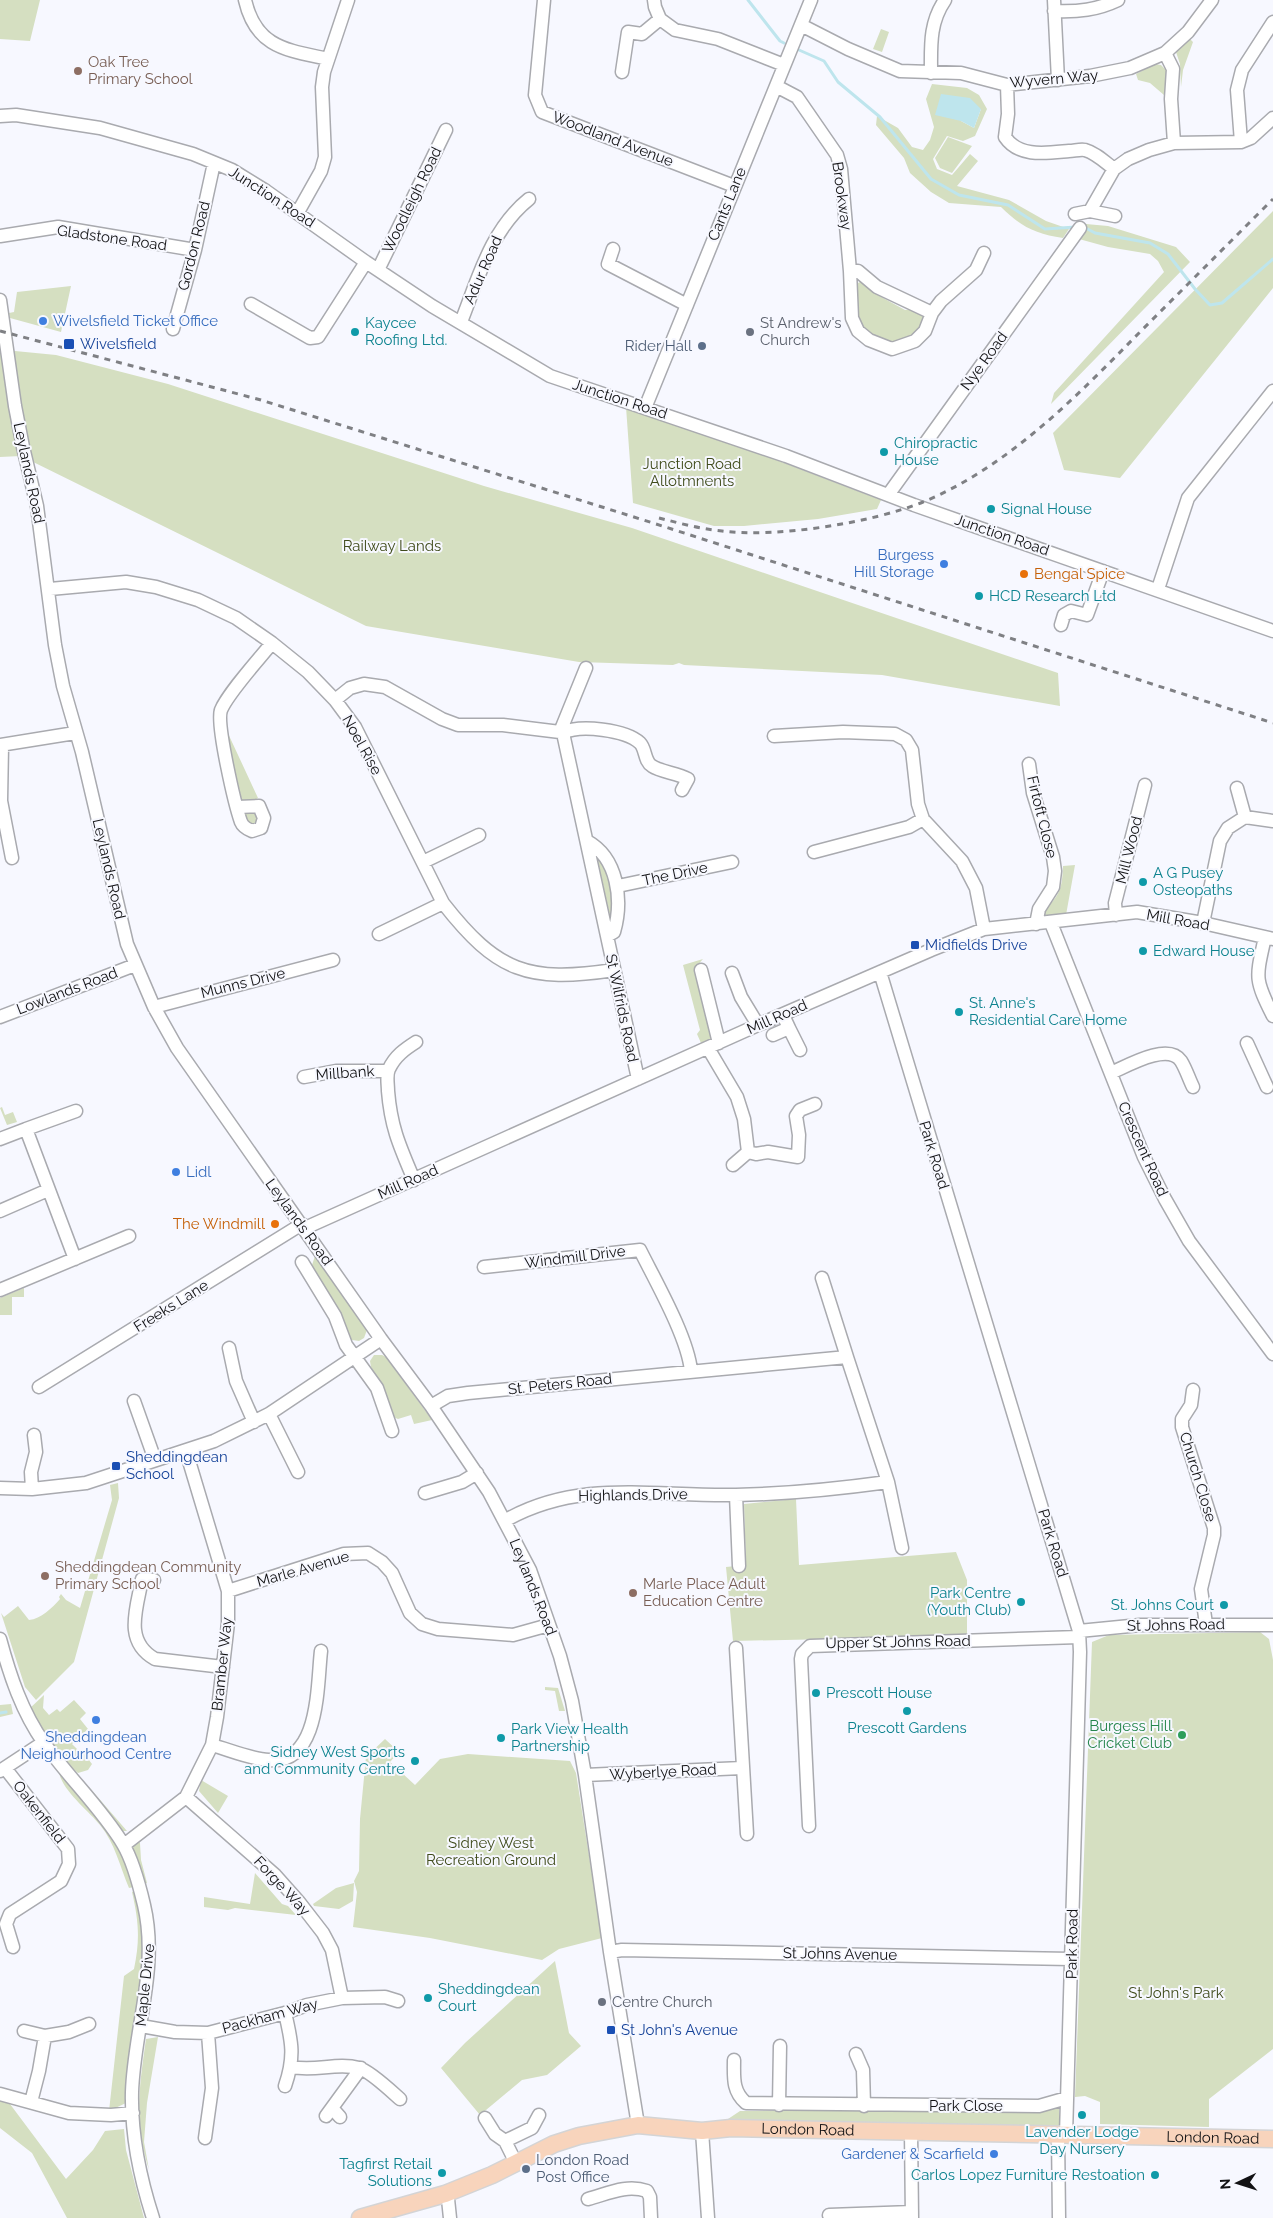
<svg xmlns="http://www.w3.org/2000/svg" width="1273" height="2218" font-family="Raleway,sans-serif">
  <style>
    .green { fill: #d5dfc1; fill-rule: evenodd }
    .water { fill: #bee5ed }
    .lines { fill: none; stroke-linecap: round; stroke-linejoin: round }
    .stream { stroke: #bee5ed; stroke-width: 3 }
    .minor-casing { stroke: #a9aaaf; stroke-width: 15 }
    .major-casing { stroke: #d4d4d5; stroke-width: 19 }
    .minor { stroke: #fff; stroke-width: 12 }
    .major { stroke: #f8d4bc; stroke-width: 16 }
    .rail { stroke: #7f8084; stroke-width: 3; stroke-dasharray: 6 6; stroke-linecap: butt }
    .education-dot { fill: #8d6e63; stroke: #f7f8ff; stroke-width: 2 }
    .shop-dot { fill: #3f7fe0; stroke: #f7f8ff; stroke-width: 2 }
    .culture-dot { fill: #0f9aa8; stroke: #f7f8ff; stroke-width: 2 }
    .worship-dot { fill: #6b7280; stroke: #f7f8ff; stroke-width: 2 }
    .transit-dot { fill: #1a4fb4; stroke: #f7f8ff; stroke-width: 2 }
    .service-dot { fill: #5c6f8a; stroke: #f7f8ff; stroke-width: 2 }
    .food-dot { fill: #e8710a; stroke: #f7f8ff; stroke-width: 2 }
    .leisure-dot { fill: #2e9e5b; stroke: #f7f8ff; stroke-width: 2 }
    .labels { text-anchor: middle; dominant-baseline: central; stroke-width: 4; stroke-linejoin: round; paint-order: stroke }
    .education-label { font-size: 15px; fill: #785e54; stroke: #f7f8ff; text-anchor: start }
    .street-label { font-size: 15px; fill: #121214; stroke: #f7f8ff }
    .shop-label { font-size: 15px; fill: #366cbe; stroke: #f7f8ff; text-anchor: start }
    .culture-label { font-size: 15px; fill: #0d838f; stroke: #f7f8ff; text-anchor: start }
    .worship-label { font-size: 15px; fill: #5b616d; stroke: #f7f8ff; text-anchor: start }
    .transit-label { font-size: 15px; fill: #164399; stroke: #f7f8ff; text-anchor: start }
    .service-label { font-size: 15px; fill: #4e5e75; stroke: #f7f8ff; text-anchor: end }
    .park-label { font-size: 15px; fill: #404c1c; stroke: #f7f8ff }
    .food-label { font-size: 15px; fill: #c56008; stroke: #f7f8ff; text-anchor: start }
    .leisure-label { font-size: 15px; fill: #27864d; stroke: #f7f8ff; text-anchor: end }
  </style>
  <rect width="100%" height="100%" fill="#f7f8ff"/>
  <path class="green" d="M0,0H40L30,41L0,39Z
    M881,29L889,32L882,52L873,49Z
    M1190,39L1193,42L1183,70L1181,87L1180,64L1176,52Z
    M1155,64L1161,65L1167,71L1168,94L1164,95L1150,83L1138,80L1136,74Z
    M932,84L967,88L979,95L987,109L975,136L963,141L947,136L933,159L937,169L952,175L970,154L978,161L957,186L1009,200L1046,221L1069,229L1063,238C1036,234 1021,227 1001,207L949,203L931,192L910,173L904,158L876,125L877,116L898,128L912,147L923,150L930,140L934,127L926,99ZM981,109L974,128L961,121Z
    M948,137L972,146L952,173L940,168L935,158Z
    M1273,211V288L1120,478L1064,470L1053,433Z
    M1086,224L1108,226L1176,247L1190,262L1051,404L1054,393L1164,272L1158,261L1150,254L1108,247L1079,239Z
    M862,281L874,293L905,310L915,309L924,317L923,326L903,343H884L863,328L858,317L856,288L858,283Z
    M71,286L61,332L10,318L9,313L14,312L17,292Z
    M0,347L15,351L56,355L168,384L484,486L632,528L1058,673L1060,706L882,675L684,665L679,663L673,665L579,662L366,626L21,456L0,457Z
    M626,407L674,421L881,500L877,509L818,519L744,526H714L633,503Z
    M225,727L258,798L247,804L242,801Z
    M249,810L259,813L258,826L252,828L244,818L245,812Z
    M596,853C615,875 613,897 612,925Z
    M1075,865L1066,915H1043L1042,912C1060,896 1062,889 1063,866Z
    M703,959L695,968L713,1038L701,1043L697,1034L700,1030L683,965Z
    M2,1107L5,1115L13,1112L17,1122L7,1125L0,1108Z
    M315,1256L363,1322L367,1330L364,1338L359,1341L352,1340L347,1334L314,1272L312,1265Z
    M24,1288V1297H12V1315H0V1298Z
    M374,1355H382L386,1357L432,1420L414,1424L411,1415L398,1419L391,1416L381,1384L371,1367L370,1361Z
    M118,1483L119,1498L74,1662L36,1700L25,1687L1,1613L4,1617L18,1606L29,1620C41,1619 52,1608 60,1599L59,1597L61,1594L66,1600L80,1608L112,1500L110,1485Z
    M796,1499L799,1565L956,1552L967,1580V1636L733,1641L726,1567L746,1565L744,1504Z
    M1260,1632L1269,1639L1273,1660V2049L1209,2099V2127L1100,2124V2102L1085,2096L1075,2097L1092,1642L1109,1635Z
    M545,1687L558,1688L565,1711H559L555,1691L545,1690Z
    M44,1695L43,1708L49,1715L57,1709L60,1712L74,1700L86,1713L80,1719L88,1729L72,1744L80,1752L82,1751L92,1764L88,1770L78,1773L60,1758L29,1709Z
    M11,1704L13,1714L0,1717V1705Z
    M385,1739L399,1752L390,1762L415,1785L440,1759L468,1754L570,1761L576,1773L602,1938L559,1949L542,1960L430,1938L353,1927L357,1892L354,1881L359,1871L360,1819L366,1757Z
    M59,1770L108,1830L123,1855L134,1887L129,1888C120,1867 115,1843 100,1825C89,1811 59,1788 59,1770Z
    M201,1780L228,1796L218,1813L199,1791Z
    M89,1787L127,1831H121L88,1789Z
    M138,1841L140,1843L141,1860L147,1883L144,1884L133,1851V1846Z
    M255,1873L282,1904L288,1906L296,1915L235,1908L228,1910L204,1907V1897L250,1904Z
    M354,1883L353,1901L339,1909L314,1906L313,1904L336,1888Z
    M136,1890L143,1927L144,1957L126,2103L109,2111L124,1976L134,1969C140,1940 139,1922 132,1892Z
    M555,1961L569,2033L581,2046L547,2075L522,2080L480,2115L441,2068L465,2043Z
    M158,2037L147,2103L144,2142L149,2170C134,2121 139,2088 146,2039Z
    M7,2100L66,2179L93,2150L105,2131L124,2129L126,2150L144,2218H67L32,2153L0,2128V2101Z
    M1059,2107V2130L722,2123L740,2111L1046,2110Z"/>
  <path class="water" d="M941,94L970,98L981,109L974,128L961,121L935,115Z"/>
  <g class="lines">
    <path class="stream" d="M748,0L780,41L784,43
      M799,50L824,61L838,82L880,117L931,179L959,195L1008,205L1045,229L1076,227
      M1082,226L1095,233L1150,243L1168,254L1195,289L1210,305L1222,303L1273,259
      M0,1713L6,1712"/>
    <defs>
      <path id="minor" d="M245,0C256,48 287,50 328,59
        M544,0L535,95L542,112L734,186
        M654,0L655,7L660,19L675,30L718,39L784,65
        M1054,0L1058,80
        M1054,11C1078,12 1097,10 1118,0
        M801,25L848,49L900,71L961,73L1007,85L1090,76L1130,68L1165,53L1188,32L1212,0
        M1165,53L1173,69L1171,99L1174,143
        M622,72L628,32L642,34L660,19
        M931,73C931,47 929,23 945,0
        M1007,85L1008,114L1005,137C1019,158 1047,153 1069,151C1074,151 1080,149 1085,150C1096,153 1105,162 1114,169
        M776,86L797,97L837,155L841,169L850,271L852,318L858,331L869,340L892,349L915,341L925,331L932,313L941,301L976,270L984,253
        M0,116L16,115L100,128L193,154L232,170L266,191L366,262L432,306L550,376L786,456L914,505L1273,631
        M1241,142L1237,90L1242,70L1273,22
        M298,212L321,171L325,157L322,87L324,72L348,0
        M1075,214L1090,211
        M1115,216L1090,211L1114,169L1128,159L1149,150L1174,143L1241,142L1251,138L1273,118
        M0,236L58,227L195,250
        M613,249L608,264L687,305
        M378,270L446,130
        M850,271H858L877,287L932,313
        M0,300L15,406L23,447L37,506L55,645L63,686L82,752L127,944L154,1007L177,1048L381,1339L431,1406L489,1492L530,1570L560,1656L572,1701L585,1775L610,1952L638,2125
        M251,304L310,338L318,337L366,262
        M461,322C478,279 491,229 529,199
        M173,329L195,250L214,163
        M645,408L811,0
        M888,495L1080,228
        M50,589L126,582L156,587L198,600L236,618L272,643L308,672L335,700L355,727L443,903C497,972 528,983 614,970
        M1158,589L1188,498L1273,391
        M1061,625L1064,615L1071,611L1087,615L1103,571
        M335,700L350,688L364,684L385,687L442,719L458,725H503L560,732
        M560,732L563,733L638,1079
        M560,732L586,668
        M563,733C580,724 626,730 640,743C646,749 644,761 652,766C661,772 677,773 688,779L682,790
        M774,736L843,732L895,734L906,740L912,750L918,804L923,819L962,861L976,888L984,929
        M0,745L75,733
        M2,746L1,801L12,858
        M1029,764L1033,793L1053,857L1055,871L1053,887L1039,909L1036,924
        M1237,788L1245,817
        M238,807L259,806L264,818L261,828L252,831C247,829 243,827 241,822C235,805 216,724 221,710C228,693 259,659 272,643
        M587,841C618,858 623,900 614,932L607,936
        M814,852L909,827L923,819
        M423,862L479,835
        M618,886L732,862
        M1116,915L1115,903L1145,785
        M1051,923L1144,1157L1165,1199L1189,1241L1273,1354
        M1203,923L1220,841L1228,828L1245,817L1273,821
        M379,934L443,903
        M1265,937C1256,978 1254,978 1273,1016
        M701,970L719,1043
        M880,972L1079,1631L1080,1652L1066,2135
        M732,973L741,997L758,1025
        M154,1007L333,960
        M0,1017L135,965
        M789,1028L800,1050
        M773,1035L789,1028L783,1015
        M1247,1043L1267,1087
        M708,1048L737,1097L744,1119L748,1152L756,1154L768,1152L798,1157L799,1135L796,1116L800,1110L815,1104
        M1111,1073C1127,1066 1168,1042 1181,1061C1186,1069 1189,1079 1193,1087
        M304,1077L336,1071H387
        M26,1129L76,1111
        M0,1139L26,1129L75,1259
        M733,1165L748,1152
        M414,1180C400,1147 391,1128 388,1091C388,1084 386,1075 389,1069C395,1056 405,1049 416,1042
        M0,1211L48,1190
        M305,1228L758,1025L931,950L984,929L1137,912L1203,923L1273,939
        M302,1262L335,1316L346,1345L377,1388L392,1431
        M484,1267L640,1250C656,1282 688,1338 691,1371
        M0,1290L129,1236
        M229,1348L236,1381L254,1422
        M847,1357L888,1482L902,1548
        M39,1387L302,1224
        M1193,1390L1191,1405L1182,1419V1427L1214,1528V1535L1201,1589L1206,1624
        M134,1401L155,1460
        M431,1406L448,1396L468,1393L847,1357L822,1278
        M269,1414L298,1472
        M0,1488L32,1489L86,1483L214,1441L269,1414L381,1339
        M32,1489L31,1472L36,1452L34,1435
        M425,1493L462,1482L477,1473
        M736,1495L739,1566
        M506,1520C581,1478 655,1497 736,1495C787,1494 837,1489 888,1482
        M154,1580L142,1579C137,1608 123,1641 155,1659L223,1667
        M228,1591L344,1554L368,1553L382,1562L392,1573L410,1613L422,1624L438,1629L513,1635L549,1625
        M1079,1631L1140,1625H1273
        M0,1639C10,1676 22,1712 44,1743C69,1778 101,1808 123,1844C132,1859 140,1888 144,1905C159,1968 134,2029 132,2092C131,2134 140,2178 153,2218
        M736,1648L747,1834
        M212,1745C230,1750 250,1759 269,1760C320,1765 317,1685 321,1651
        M5,1768L68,1849L69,1864L61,1881L10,1914L6,1924L13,1947
        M0,1771L44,1742
        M585,1775L742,1768
        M186,1797L275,1875L299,1902L323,1933L332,1950L342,1998
        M809,1826L801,1659L802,1654L810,1646L1079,1637
        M124,1845L186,1797L212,1745L217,1717L228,1623V1591L186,1451
        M610,1952L622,1950L1071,1959
        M141,2026L175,2032L208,2033L285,2013L307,2005L342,1998L385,1997L398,2001
        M24,2031L45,2036L39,2071L31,2102
        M45,2036L69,2032L89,2024
        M856,2054L863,2070L864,2106
        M734,2060C734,2077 732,2091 746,2103L1039,2106L1067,2098
        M292,2067C315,2072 337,2062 359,2068C370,2071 391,2091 400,2099
        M285,2086C295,2057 292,2042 285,2013
        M0,2094L69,2113L111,2115L133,2113
        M779,2105L780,2046
        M332,2108L340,2117
        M326,2116L361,2068
        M485,2118L495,2134L505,2141L516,2163
        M702,2131L708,2218
        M911,2132L912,2218
        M1058,2135L1059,2218
        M205,2138L212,2088L208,2033
        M505,2141L532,2128L539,2115
        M445,2194L448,2199L450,2218
        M588,2199C607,2194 626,2184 647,2191L650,2197L651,2218
        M829,2215L912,2212"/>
      <g id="major">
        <path id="s1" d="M360,2218L445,2194L492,2175L554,2144L579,2136L638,2125L702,2131L731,2128L1273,2139"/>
      </g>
    </defs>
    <use href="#minor" class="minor-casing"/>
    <use href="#major" class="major-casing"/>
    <use href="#minor" class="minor"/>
    <use href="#major" class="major"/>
    <path class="rail" d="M0,331L261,400L653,523L1273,723
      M659,518C679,523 700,529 722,531C777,538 871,523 923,502C1008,467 1076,397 1139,333C1184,288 1228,244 1273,199"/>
  </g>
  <g class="education-dot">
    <circle cx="78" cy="71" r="5"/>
    <circle cx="45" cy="1576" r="5"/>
    <circle cx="633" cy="1593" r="5"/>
  </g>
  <g class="shop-dot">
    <circle cx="43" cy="321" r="5"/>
    <circle cx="944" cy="564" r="5"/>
    <circle cx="176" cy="1172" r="5"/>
    <circle cx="96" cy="1720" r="5"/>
    <circle cx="994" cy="2154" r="5"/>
  </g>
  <g class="culture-dot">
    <circle cx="355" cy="332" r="5"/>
    <circle cx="884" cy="452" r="5"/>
    <circle cx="991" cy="509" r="5"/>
    <circle cx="979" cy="596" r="5"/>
    <circle cx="1143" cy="882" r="5"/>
    <circle cx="1143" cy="951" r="5"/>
    <circle cx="959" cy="1012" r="5"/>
    <circle cx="1021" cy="1602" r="5"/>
    <circle cx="1224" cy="1605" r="5"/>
    <circle cx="816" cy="1693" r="5"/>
    <circle cx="907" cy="1711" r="5"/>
    <circle cx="501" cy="1738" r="5"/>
    <circle cx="415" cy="1761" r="5"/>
    <circle cx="428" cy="1998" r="5"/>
    <circle cx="1082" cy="2115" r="5"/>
    <circle cx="442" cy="2173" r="5"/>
    <circle cx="1155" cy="2175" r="5"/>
  </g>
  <g class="worship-dot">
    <circle cx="750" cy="332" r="5"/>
    <circle cx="602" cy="2002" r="5"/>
  </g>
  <g class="transit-dot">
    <rect x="63" y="338" width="12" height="12" rx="2.5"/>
    <rect x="910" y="940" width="10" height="10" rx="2.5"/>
    <rect x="111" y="1461" width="10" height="10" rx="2.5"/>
    <rect x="606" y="2025" width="10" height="10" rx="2.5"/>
  </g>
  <g class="service-dot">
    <circle cx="702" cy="346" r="5"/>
    <circle cx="526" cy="2169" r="5"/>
  </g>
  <g class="food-dot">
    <circle cx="1024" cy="574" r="5"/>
    <circle cx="275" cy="1224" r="5"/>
  </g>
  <circle class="leisure-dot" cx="1182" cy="1735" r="5"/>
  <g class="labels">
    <g class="education-label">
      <text x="88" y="62">Oak Tree<tspan x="88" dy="17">Primary School</tspan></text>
      <text x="55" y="1567">Sheddingdean Community<tspan x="55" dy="17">Primary School</tspan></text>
      <text x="643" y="1584">Marle Place Adult<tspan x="643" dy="17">Education Centre</tspan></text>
    </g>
    <g class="street-label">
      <text transform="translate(1054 79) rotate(-5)">Wyvern Way</text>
      <text transform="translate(613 139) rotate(21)">Woodland Avenue</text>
      <text transform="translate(842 196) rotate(82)">Brookway</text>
      <text transform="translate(272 197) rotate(33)">Junction Road</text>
      <text transform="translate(412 200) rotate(-64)">Woodleigh Road</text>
      <text transform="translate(727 204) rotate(-68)">Cants Lane</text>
      <text transform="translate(112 238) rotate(8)">Gladstone Road</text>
      <text transform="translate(194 246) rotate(-76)">Gordon Road</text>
      <text transform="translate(483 270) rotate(-66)">Adur Road</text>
      <text transform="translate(984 361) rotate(-54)">Nye Road</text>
      <text transform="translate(620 399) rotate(18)">Junction Road</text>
      <text transform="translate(29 473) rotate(78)">Leylands Road</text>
      <text transform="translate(1002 535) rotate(19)">Junction Road</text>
      <text transform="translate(362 745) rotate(61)">Noel Rise</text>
      <text transform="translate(1042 817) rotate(76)">Firtoft Close</text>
      <text transform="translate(1129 850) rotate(-76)">Mill Wood</text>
      <text transform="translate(109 869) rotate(77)">Leylands Road</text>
      <text transform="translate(675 874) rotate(-12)">The Drive</text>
      <text transform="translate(1178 920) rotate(10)">Mill Road</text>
      <text transform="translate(243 983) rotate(-14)">Munns Drive</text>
      <text transform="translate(67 991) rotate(-21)">Lowlands Road</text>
      <text transform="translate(622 1008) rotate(78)">St Wilfrids Road</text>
      <text transform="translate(777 1017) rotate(-24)">Mill Road</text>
      <text transform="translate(345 1073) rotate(-4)">Millbank</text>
      <text transform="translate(1143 1149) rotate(66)">Crescent Road</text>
      <text transform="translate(934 1155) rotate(73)">Park Road</text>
      <text transform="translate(408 1182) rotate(-24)">Mill Road</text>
      <text transform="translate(299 1222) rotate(54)">Leylands Road</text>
      <text transform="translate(575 1257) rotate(-7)">Windmill Drive</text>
      <text transform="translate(171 1306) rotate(-32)">Freeks Lane</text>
      <text transform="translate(560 1384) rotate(-6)">St. Peters Road</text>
      <text transform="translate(1198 1477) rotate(73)">Church Close</text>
      <text transform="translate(633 1495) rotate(-1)">Highlands Drive</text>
      <text transform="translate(1053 1543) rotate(73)">Park Road</text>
      <text transform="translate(303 1569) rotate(-16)">Marle Avenue</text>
      <text transform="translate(533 1587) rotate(68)">Leylands Road</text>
      <text transform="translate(1176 1625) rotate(-1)">St Johns Road</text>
      <text transform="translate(898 1642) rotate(-1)">Upper St Johns Road</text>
      <text transform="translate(222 1664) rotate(-84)">Bramber Way</text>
      <text transform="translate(663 1772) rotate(-3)">Wyberlye Road</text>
      <text transform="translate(39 1812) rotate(52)">Oakenfield</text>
      <text transform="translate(282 1886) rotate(47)">Forge Way</text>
      <text transform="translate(1072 1944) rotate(-89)">Park Road</text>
      <text transform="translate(840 1954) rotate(1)">St Johns Avenue</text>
      <text transform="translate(145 1985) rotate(-84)">Maple Drive</text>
      <text transform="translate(270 2016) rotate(-15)">Packham Way</text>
      <text x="966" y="2106">Park Close</text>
      <text stroke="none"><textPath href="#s1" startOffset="465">London Road</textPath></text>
      <text stroke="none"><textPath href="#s1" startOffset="870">London Road</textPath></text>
    </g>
    <g class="shop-label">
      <text x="53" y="321">Wivelsfield Ticket Office</text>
      <text x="934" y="555" text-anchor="end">Burgess<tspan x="934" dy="17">Hill Storage</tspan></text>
      <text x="186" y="1172">Lidl</text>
      <text x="96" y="1737" text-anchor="middle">Sheddingdean<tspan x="96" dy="17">Neighourhood Centre</tspan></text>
      <text x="984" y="2154" text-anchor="end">Gardener &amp; Scarfield</text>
    </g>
    <g class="culture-label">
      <text x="365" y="323">Kaycee<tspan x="365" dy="17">Roofing Ltd.</tspan></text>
      <text x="894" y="443">Chiropractic<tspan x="894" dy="17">House</tspan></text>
      <text x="1001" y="509">Signal House</text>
      <text x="989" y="596">HCD Research Ltd</text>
      <text x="1153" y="873">A G Pusey<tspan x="1153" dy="17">Osteopaths</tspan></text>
      <text x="1153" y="951">Edward House</text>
      <text x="969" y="1003">St. Anne's<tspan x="969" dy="17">Residential Care Home</tspan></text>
      <text x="1011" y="1593" text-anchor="end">Park Centre<tspan x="1011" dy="17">(Youth Club)</tspan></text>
      <text x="1214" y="1605" text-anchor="end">St. Johns Court</text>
      <text x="826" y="1693">Prescott House</text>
      <text x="907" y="1728" text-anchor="middle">Prescott Gardens</text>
      <text x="511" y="1729">Park View Health<tspan x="511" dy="17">Partnership</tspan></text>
      <text x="405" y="1752" text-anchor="end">Sidney West Sports<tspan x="405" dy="17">and Community Centre</tspan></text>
      <text x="438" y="1989">Sheddingdean<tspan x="438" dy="17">Court</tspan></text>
      <text x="1082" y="2132" text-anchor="middle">Lavender Lodge<tspan x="1082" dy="17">Day Nursery</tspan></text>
      <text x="432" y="2164" text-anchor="end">Tagfirst Retail<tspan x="432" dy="17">Solutions</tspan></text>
      <text x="1145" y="2175" text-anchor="end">Carlos Lopez Furniture Restoation</text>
    </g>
    <g class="worship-label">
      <text x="760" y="323">St Andrew's<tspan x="760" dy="17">Church</tspan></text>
      <text x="612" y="2002">Centre Church</text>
    </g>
    <g class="transit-label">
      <text x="80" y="344">Wivelsfield</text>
      <text x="925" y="945">Midfields Drive</text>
      <text x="126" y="1457">Sheddingdean<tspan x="126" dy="17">School</tspan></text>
      <text x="621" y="2030">St John's Avenue</text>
    </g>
    <g class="service-label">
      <text x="692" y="346">Rider Hall</text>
      <text x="536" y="2160" text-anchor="start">London Road<tspan x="536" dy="17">Post Office</tspan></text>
    </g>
    <g class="park-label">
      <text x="692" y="464">Junction Road<tspan x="692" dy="17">Allotmnents</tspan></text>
      <text x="392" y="546">Railway Lands</text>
      <text x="491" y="1843">Sidney West<tspan x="491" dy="17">Recreation Ground</tspan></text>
      <text x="1176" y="1993">St John's Park</text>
    </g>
    <g class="food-label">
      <text x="1034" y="574">Bengal Spice</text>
      <text x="265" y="1224" text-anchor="end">The Windmill</text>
    </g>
    <g class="leisure-label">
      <text x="1172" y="1726">Burgess Hill<tspan x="1172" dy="17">Cricket Club</tspan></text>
    </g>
  </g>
  <g transform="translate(1238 2183) rotate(266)" stroke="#f7f8ff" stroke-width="4" paint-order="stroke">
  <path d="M0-4L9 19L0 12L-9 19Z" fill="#121214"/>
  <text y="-8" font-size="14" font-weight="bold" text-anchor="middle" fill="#121214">N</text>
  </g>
</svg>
